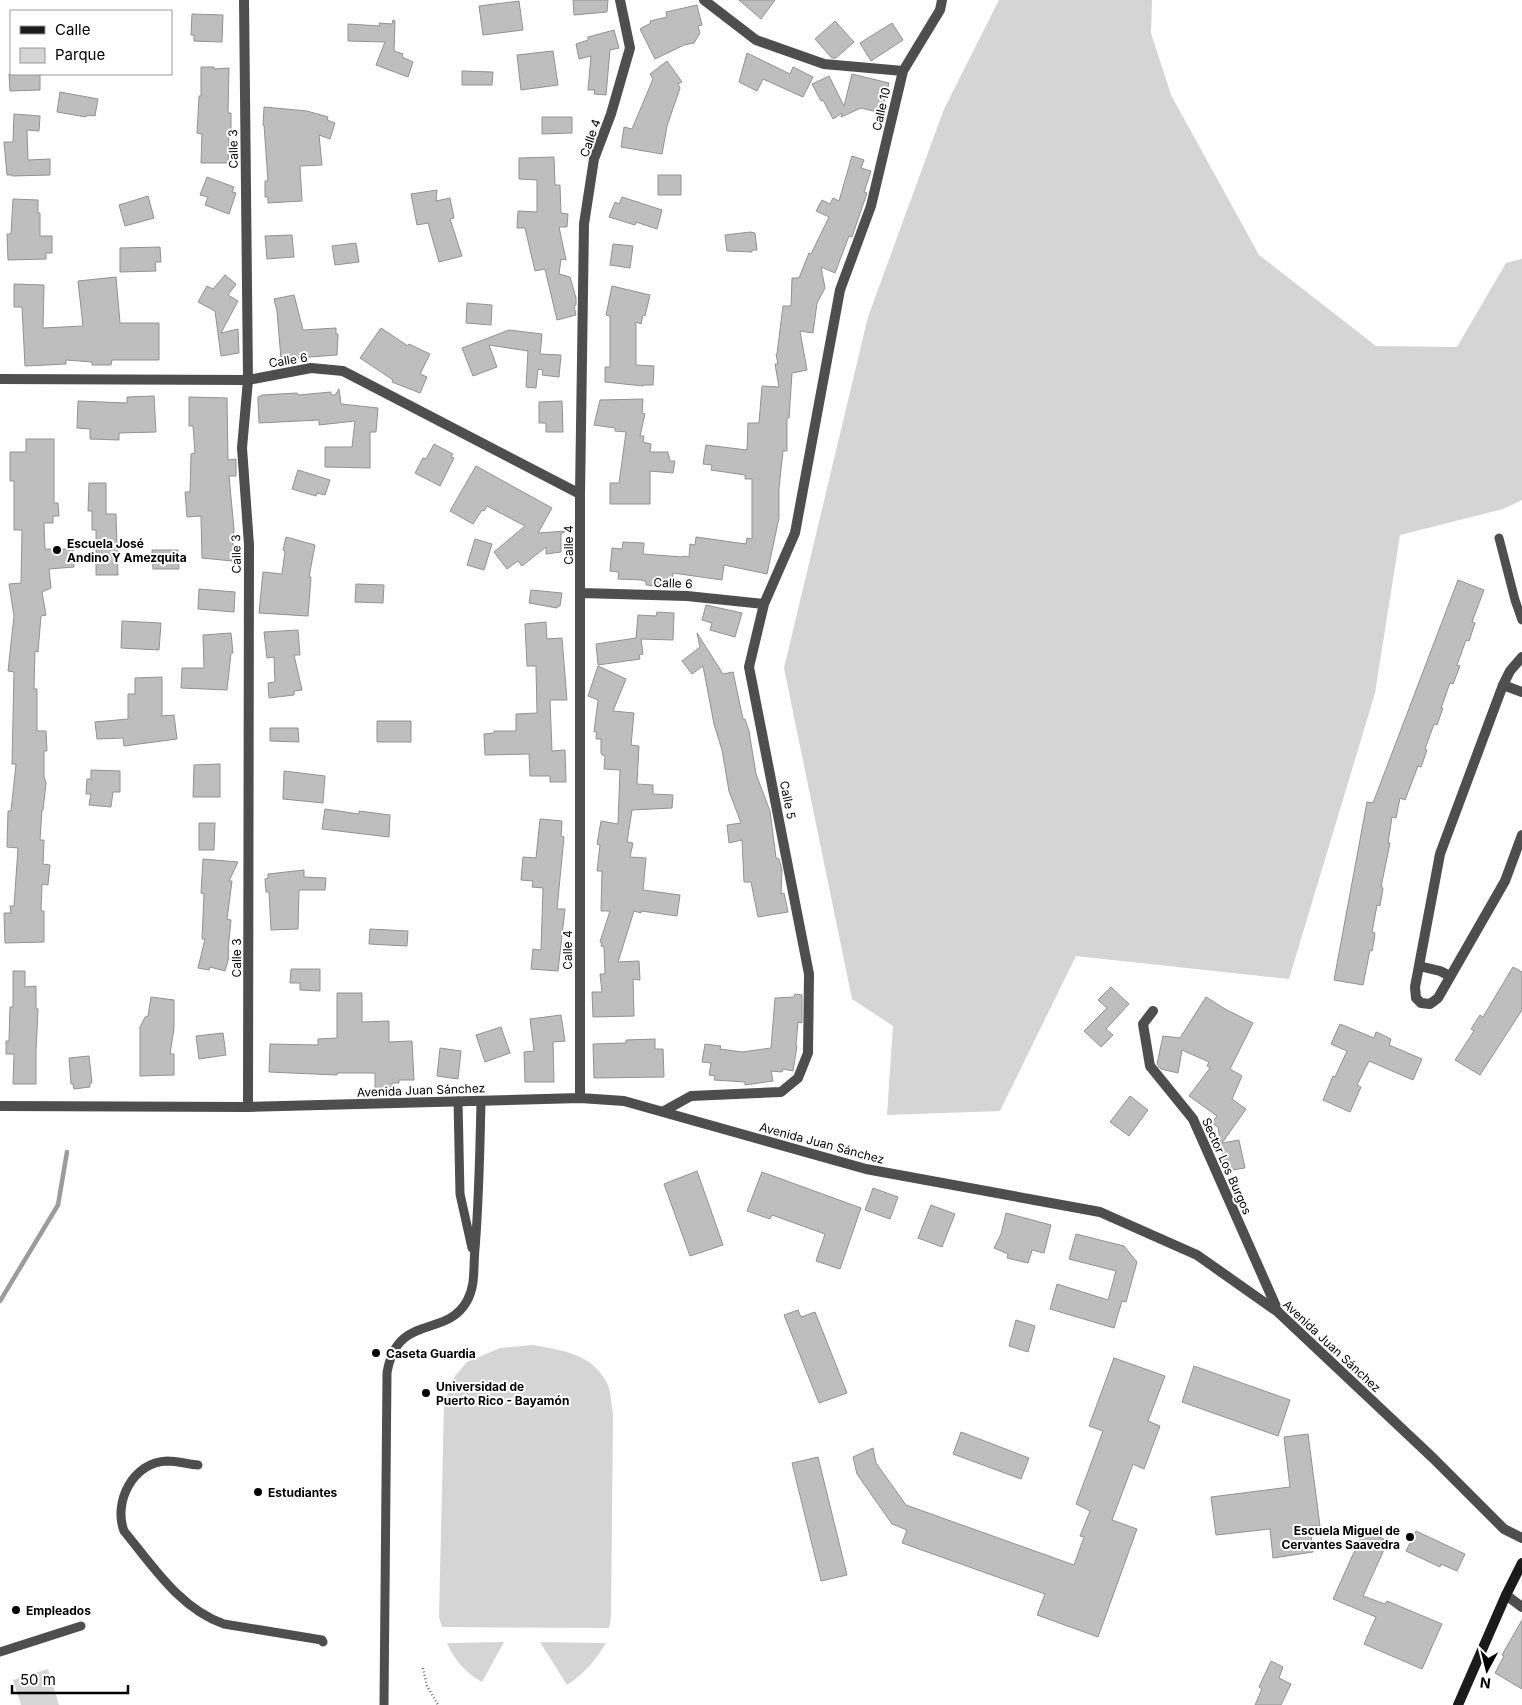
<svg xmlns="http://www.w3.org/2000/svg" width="1522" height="1705" font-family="Inter,sans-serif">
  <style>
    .green { fill: #d5d5d5 }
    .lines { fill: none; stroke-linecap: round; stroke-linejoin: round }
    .stream { stroke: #9c9c9c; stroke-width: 4.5 }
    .building { fill: #bebebe; stroke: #929292 }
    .path { stroke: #707070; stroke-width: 2.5; stroke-dasharray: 1 2.5; stroke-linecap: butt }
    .lane { stroke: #4e4e4e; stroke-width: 9 }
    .street { stroke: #4e4e4e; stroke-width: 10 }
    .secondary { stroke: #1b1b1b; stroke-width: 10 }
    .poi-dot { fill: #000; stroke: #fff; stroke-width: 2 }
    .labels { text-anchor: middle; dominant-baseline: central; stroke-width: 4; stroke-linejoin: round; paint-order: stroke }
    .street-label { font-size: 12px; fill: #000; stroke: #fff }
    .poi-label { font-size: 12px; font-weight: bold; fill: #000; stroke: #fff; text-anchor: start }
  </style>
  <rect width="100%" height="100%" fill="#fff"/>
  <path class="green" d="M999,0H1152L1151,33L1171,95L1259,255L1376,346L1457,347L1506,263L1522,259V500L1503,509L1400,535L1375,693L1289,979L1076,956L1000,1111L887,1115L893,1026L852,999L784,668L868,317L944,109Z
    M533,1345C562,1350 592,1354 607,1383C611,1391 611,1404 613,1414L611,1616L609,1628L442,1627L439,1617L444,1403L455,1376L467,1362L500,1348Z
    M504,1642L482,1682C465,1672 455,1661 447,1643Z
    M540,1642L606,1643C595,1661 585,1673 567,1685Z
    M48,1669L59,1705H21L13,1680Z"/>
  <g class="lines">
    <path class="stream" d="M0,1301L58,1205L67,1152"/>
  </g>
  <path class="building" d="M573,0H608L607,12L574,15Z
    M739,0H775L761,19Z
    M519,1L523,30L483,35L479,6Z
    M697,5L702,25L698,26L700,33L694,43L684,45L655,59L640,29L651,23L650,21L667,17L666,12Z
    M192,14L223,15L222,42L194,41V35H191Z
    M393,20L395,21L394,51L403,54L402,57L413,62L408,77L376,65L385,42L348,41V24L380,26L379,23L392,24Z
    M835,21L854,42L836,58H832L815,39Z
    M892,23L903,40L871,61L860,43Z
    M614,30L619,48L610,50L606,95L594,94L595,90H588L591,56L579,59L576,44L588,40V37Z
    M553,51L558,85L521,90L517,55Z
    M747,53L790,74L793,67L813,77L803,97L763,79L757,91L739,82Z
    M667,61L682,82L678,84L680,88L667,126L662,154L621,147L624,127L632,129L653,79L650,74Z
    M201,67H214V69L229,68L228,113H231V134H229L228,163H201L202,134L197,133L199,96H201Z
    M462,71L493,72L492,85H462Z
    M9,74H40V90L10,91Z
    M852,74L889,83L881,113L861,108L841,117L842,113L833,119L823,100L821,101L812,84L829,76L844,106Z
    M60,92L98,99L95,116L87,115L86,117L57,112Z
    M264,107L307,111L328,117L327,120L335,123L330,139L319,135L322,165L300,166L302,201L268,203V197H265V181H268L264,125H263Z
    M14,114L40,116L39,131L27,130L28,160L50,159V175L12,176V175H7L4,142H13Z
    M542,117H572V133L542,134Z
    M852,156L864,160L861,168L871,171L864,192L867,193L852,237L849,236L835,273L821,267L825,288L817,303L813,333L800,331L807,370L792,373L789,418H787V451H783L779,488V518L767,574L724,565L722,580L673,573L672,587L646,585V582L642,580L618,579L619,572L610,571L612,548L622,549L623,542L644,543L643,554L682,557L683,556L689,557L690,544L695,545L696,537L746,544L747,538L752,539V479H745V475L711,470L712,465L703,464L706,445L747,450L748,423H759L762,386L779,387L775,364H778L776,354H777L783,306H791L792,278H799L809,253L811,254L829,217L816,211L822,200L830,204L833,198L839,201Z
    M554,157L555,185H560L561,213L568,214L567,227H559L566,260L561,259L559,274L570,277L576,298V305L574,306L576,315L557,320L545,269L535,271L525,228H517L518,211L537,212V180L519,179V158Z
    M658,175H681V195H658Z
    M207,177L234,187L232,192L236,193L229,214L205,205L208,197L200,195Z
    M437,190L436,201L450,198L454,218L450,219L462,256L439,262L428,223L417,225L411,194Z
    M148,196L154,218L125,226L119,205Z
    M622,197L662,210L657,229L636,222L635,225L609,217L615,202L619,204Z
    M13,199L38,200V213H40V236H52V253H46V259L8,260L7,234H11Z
    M750,232L755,233L757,250H752V252L727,251L725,235Z
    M292,235L294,257L267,259L265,236Z
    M356,243L359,262L335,265L332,246Z
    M613,244L633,246L630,268L610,265Z
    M160,247L161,262H155L156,271L120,272V248Z
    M225,275L236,284L228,295L238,301L221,333L238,329L239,353L221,356L215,311L198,302L207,286L213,289Z
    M116,277L120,323H159V360H112L111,365H92V362L66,360V364L25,366L22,307H14V284L44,285L43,328L83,326L78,281Z
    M612,286L650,295L645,316L643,315L641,324L636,322V365L654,366L653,385H643V386L605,382V367H610V316L606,315Z
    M294,295L303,330L336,328V334H338L337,355L281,359L277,311L274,299Z
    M467,303L492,305L491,325L466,323Z
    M381,328L408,346L409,344L430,354L420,374L427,377L420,393L392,382L393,380L360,358Z
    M509,330L542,334L540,354L561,355L559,377L542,375L543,370L538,369L536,388L526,387L528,351L489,345L497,367L473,376L462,348Z
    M339,389L341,404L378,408L376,432H370V468L325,467V447H352L355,421L319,425V420L259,423L258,401V397L262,395L297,393L298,395L331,392V395H335Z
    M154,396L156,432L119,433V440L90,439V429L77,428L78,401L127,403V397Z
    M189,397L227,398L228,460L236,459V476H229L234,529L232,561L202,558L201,516L187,517L185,492H190L191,454L195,453L193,426H189Z
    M643,399L642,413L645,414L640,436H644L643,442L651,444L650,452H668L670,461H675L673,473L650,471V504H610V483H619L626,432L615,431V428L594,425L600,400Z
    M562,401L563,432H546V423H539V402Z
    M26,439H54V503H58L59,516H53V523H44L45,549H73L74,567L49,569L51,588L42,592L46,615L41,616L38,652L35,651L34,689H37V731H46L47,751H44V777L46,783L43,810H42L40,840H44L43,864L50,865L48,885L42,884L41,911H44V942L5,943L4,913H11L10,906H14L18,848L7,847L8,811H11L16,764H12L14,672L8,671L14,616L9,584L21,583L22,530H14V481H10V452H26Z
    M434,444L453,454L451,457L454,458L440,486L415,473L423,458L426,459Z
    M476,466L552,508L538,533L566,531L561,534V552L546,554V547L522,566L518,561L507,569L494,552L525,526L487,506L484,511L482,510L473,524L450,511Z
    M298,470L330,480L325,495L317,493L316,496L292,489Z
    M89,483H106V514H116L118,575H96V530H92V511H88Z
    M286,537L315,545L309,577H311L308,616L259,613L263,572L282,574L285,551L283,550Z
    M475,539L492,544L484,570L467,565Z
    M152,550H178L179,569H153Z
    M1458,580L1484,590L1472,622L1475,623L1469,641L1466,640L1457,665L1460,666L1453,684L1450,683L1441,708H1443L1437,725L1434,724L1425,749L1427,750L1421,767L1418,766L1405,800L1400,798L1396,818L1392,817L1388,843H1390L1381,887L1383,888L1380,906L1377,905L1372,932L1375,933L1374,941L1372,951L1370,950L1363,985L1334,980L1367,802L1373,803Z
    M356,584L384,585L383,603L355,602Z
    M199,589L235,592L234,612L198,609Z
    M531,590L562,593L560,606H558L557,608L529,603Z
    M706,605L742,613L735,637L710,630L712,623L702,620Z
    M657,612L674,613L673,640L641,639L643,654L639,655L640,659L598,665L596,644L636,638L638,615L656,616Z
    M122,621L161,623L159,650L121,648Z
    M546,622L547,639L562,638L567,700H550L552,751L565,750L566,782H550V776H530L529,754L485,755L484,734L494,733V731H516V714L537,713L536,666H527L525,624Z
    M298,630L300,655H294L302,690L294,691V695L269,698L268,683L275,682L274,657L267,658L264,632Z
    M231,633L233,653H231L227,690L181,688L182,668H204L203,635Z
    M697,633L723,674L733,672L743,719H745L749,731L756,774L770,811L776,858L779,859L782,870L781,894L784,893L788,912L758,917L751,882H744L742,840L729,843L727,825L741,823L729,791L722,750L714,724L703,666L692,674L682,661L700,647Z
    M598,666L626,679L613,711L634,713L631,745L639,746L637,784L653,785V794L673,795L672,808L632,810L627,842L633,843L630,857L646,858L643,890L680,895L677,916L641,911V913L634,911L618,962L639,961L640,980L633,979L634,1016L593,1017L592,992H602L600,974H605L604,947L601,946L602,943L600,942L610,911H601L602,871H597L600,845L597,844L601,821L618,824L620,770L604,769L605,756L602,755L601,753V739H596L597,732H594L598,700L588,696Z
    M162,677V716L174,715L177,739L124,746L123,738L97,739L95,722L128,719V694H135V678Z
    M377,721H411V742H377Z
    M270,728H298L299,742L270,741Z
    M220,764V797H193L194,765Z
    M91,770L120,771V792H113L111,807L89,805L91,794H86L87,779H91Z
    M284,771L325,776L323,803L283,799Z
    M325,809L359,814V811L390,815L389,837L322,829Z
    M540,819L562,821L561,836L564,837L557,909H565L558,971L531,969L533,949L541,950L543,888L532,887L533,881L521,880L523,857L536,858Z
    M199,823H215L214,850H199Z
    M203,859L238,862L229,881H232L227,919L231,920L228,950H229L228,956L229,957L225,971L210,967L209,970L198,968L205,939H202L204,894L201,893Z
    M304,870V877L326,878L325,890H299L298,929L271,930L269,892H266L265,879L268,878V874Z
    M370,929L408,931L407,946L369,944Z
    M1513,967L1522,972V1010L1480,1075L1455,1060L1474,1031L1471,1029L1480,1015L1483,1017Z
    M291,969H320V991L300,990V983H290Z
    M13,971H25V987L36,986V1008L38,1009L36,1052V1084H13L14,1054H6V1041H9L10,1007H13Z
    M1111,987L1129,1004L1106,1029L1113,1035L1101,1047L1084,1031L1107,1008L1098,1000Z
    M337,993H362V1022L389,1021V1042L412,1041L414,1080H399V1083H392V1091L375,1092V1073H337V1075L269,1072L270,1044L318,1045V1039L337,1038Z
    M795,994L802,995V1023L798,1022L796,1045L797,1046L793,1071L783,1069L782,1072L771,1071L773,1081L745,1085V1082L714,1080L715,1076L709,1075L711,1063L702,1062L705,1044L721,1046L720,1049L742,1052L771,1048L775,998L794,997Z
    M151,997L174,1000V1028L170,1054H174V1075L140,1076V1027L145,1017L148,1016Z
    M1206,997L1225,1009L1253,1023L1230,1069L1242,1076L1232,1099L1246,1109L1222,1143L1239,1140L1245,1168L1225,1171L1218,1127L1212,1123L1217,1116L1189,1096L1210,1068L1207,1066L1209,1062L1182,1050L1178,1073L1161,1069L1157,1064L1163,1036L1180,1038Z
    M561,1015L565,1041L553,1042L554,1082H525L524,1052L534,1051L530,1019Z
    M1340,1024L1374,1038L1376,1032L1383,1035L1391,1039L1389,1045L1422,1059L1413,1080L1369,1061L1357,1085L1361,1087L1350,1112L1323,1100L1333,1076L1335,1077L1347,1051L1331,1044Z
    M501,1027L510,1053L485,1062L476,1035Z
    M223,1033L226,1055L199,1059L196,1036Z
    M655,1039V1049H663L664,1077L594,1078L593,1044L626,1043V1040Z
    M440,1048L461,1051L458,1079L437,1076Z
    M89,1056L92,1083H90V1087L74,1089L73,1084H71L69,1058Z
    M1130,1096L1148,1110L1129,1136L1110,1122Z
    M697,1171L723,1245L690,1256L664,1184Z
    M762,1172L861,1208L840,1269L816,1261L825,1234L772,1215L770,1219L747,1211Z
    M873,1188L898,1197L890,1219L865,1210Z
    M931,1205L955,1214L942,1247L918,1238Z
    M1006,1213L1051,1225L1044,1253L1032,1250L1028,1263L1007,1258L1008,1254L994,1248L1001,1234Z
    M1076,1234L1124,1246L1137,1262L1126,1302L1122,1301L1114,1328L1050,1309L1057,1284L1108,1300L1116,1271L1069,1259Z
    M798,1310L801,1317L815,1312L847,1393L819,1403L784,1315Z
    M1016,1320L1035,1326L1028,1352L1009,1346Z
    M1114,1358L1165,1376L1148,1421L1160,1426L1144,1469L1133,1464L1112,1520L1137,1529L1098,1637L1037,1615L1045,1594L902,1543L907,1530L892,1524L857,1474L853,1457L873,1448L876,1463L906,1505L1074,1565L1084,1537L1080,1536L1090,1511L1076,1504L1103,1431L1089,1426Z
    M1194,1366L1290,1400L1278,1436L1182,1402Z
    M961,1432L1029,1458L1021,1479L953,1454Z
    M1308,1434L1320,1526H1310L1313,1552L1273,1558L1270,1529L1216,1535L1211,1497L1290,1487L1284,1437Z
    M818,1457L847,1575L821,1581L792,1463Z
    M1364,1530L1388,1541L1363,1596L1385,1604L1387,1601L1442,1624L1422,1669L1364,1644L1376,1617L1333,1599Z
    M1416,1531L1465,1554L1457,1571L1441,1564L1440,1567L1406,1551Z
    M1522,1620V1689L1495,1673L1504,1656L1502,1655Z
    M1271,1661L1283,1667L1279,1678L1291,1684L1281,1705H1255L1262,1689L1259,1687Z"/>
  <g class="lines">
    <path class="path" d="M423,1668L427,1686L438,1705"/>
    <path class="lane" d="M1499,538L1515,600L1522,620
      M458,1101L460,1194L472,1248
      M198,1465C188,1464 177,1461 167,1461C133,1462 113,1502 124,1531C152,1565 180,1609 224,1624L322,1640L323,1642
      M0,1652L81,1626
      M384,1705L387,1373C397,1312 446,1339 467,1301C476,1285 473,1267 475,1249C479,1200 480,1150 481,1101"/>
    <path class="street" d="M244,0L248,380L242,448L249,545L248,1107
      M704,0L756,40L824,64L903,71
      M0,379L248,380L311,368L343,371L580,494
      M581,593L687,596L764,604
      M1522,657L1510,671L1503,685L1440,854L1415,987L1416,998L1421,1003L1430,1004L1438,998L1505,881L1522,835
      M1503,685L1522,692
      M1419,966L1440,971L1450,976
      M1153,1011L1143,1024L1150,1066L1193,1119L1278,1311
      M580,1098V494L584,224L594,159L611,114L630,48L620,0
      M0,1106L248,1107L580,1098L624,1101L866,1169L1100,1212L1197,1255L1278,1312L1433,1458L1504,1529L1522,1538
      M664,1111L691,1096L781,1092L798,1078L808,1053L809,974L749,667L764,604L795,533L840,290L871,206L903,71L940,10L942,0
      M1506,1595L1522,1607"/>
    <path class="secondary" d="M1458,1705L1506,1595L1522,1563"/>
  </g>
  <g class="poi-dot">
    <circle cx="57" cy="550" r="5"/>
    <circle cx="376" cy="1353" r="5"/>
    <circle cx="426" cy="1393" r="5"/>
    <circle cx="258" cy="1492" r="5"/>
    <circle cx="1410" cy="1537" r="5"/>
    <circle cx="16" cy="1610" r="5"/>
  </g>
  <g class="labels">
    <g class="street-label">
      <text transform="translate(881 109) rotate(-77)">Calle 10</text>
      <text transform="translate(590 138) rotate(-71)">Calle 4</text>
      <text transform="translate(233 149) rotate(-91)">Calle 3</text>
      <text transform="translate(288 360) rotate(-9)">Calle 6</text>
      <text transform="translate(568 545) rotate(-90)">Calle 4</text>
      <text transform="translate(236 554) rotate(-91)">Calle 3</text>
      <text transform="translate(673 583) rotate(2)">Calle 6</text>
      <text transform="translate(788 800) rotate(79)">Calle 5</text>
      <text transform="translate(567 950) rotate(-90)">Calle 4</text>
      <text transform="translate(236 958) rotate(-90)">Calle 3</text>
      <text transform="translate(421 1090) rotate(-2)">Avenida Juan Sánchez</text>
      <text transform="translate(822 1143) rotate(15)">Avenida Juan Sánchez</text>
      <text transform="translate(1227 1166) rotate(66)">Sector Los Burgos</text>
      <text transform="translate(1332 1346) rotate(43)">Avenida Juan Sánchez</text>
    </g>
    <g class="poi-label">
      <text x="67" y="543">Escuela José<tspan x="67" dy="14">Andino Y Amezquita</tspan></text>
      <text x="386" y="1353">Caseta Guardia</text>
      <text x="436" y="1386">Universidad de<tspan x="436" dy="14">Puerto Rico - Bayamón</tspan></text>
      <text x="268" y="1492">Estudiantes</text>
      <text x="1400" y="1530" text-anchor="end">Escuela Miguel de<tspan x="1400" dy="14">Cervantes Saavedra</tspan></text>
      <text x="26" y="1610">Empleados</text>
    </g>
  </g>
  <rect x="10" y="10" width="162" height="65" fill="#ffffff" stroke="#999999"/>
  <rect x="20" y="26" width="25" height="8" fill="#1b1b1b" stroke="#999999"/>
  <text x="55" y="35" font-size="15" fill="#000000">Calle</text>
  <rect x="20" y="48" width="25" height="15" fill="#d5d5d5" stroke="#999999"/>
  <text x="55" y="60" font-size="15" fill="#000000">Parque</text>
  <g transform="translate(1487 1670) rotate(187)" stroke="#ffffff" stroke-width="4" paint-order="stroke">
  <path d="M0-4L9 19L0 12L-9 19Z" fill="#000000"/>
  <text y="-8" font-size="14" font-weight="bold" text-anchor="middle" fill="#000000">N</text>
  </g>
  <path d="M12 1685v8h116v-8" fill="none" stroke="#000000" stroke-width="2.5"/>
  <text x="20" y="1685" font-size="15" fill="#000000" stroke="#ffffff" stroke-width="4" paint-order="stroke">50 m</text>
</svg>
